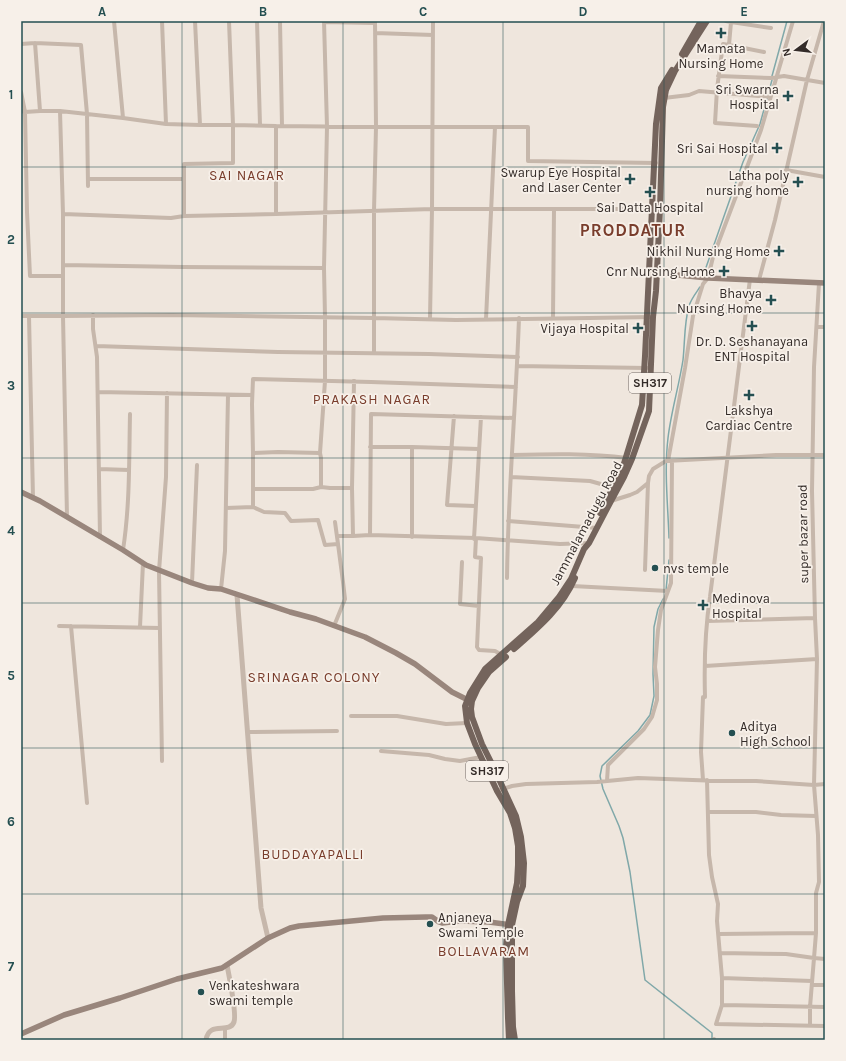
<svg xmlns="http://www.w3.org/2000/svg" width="846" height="1061" font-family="Karla,sans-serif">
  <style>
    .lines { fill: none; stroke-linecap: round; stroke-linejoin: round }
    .stream { stroke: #80a8a9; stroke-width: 1.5 }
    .minor { stroke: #c6b7ab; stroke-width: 4 }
    .tertiary { stroke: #c6b7ab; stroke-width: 5 }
    .secondary { stroke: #99867c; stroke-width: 5.5 }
    .primary { stroke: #74645c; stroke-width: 6 }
    .grid { fill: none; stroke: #244f51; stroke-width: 1; stroke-opacity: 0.55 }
    .poi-dot { fill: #244f51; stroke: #f7f0e9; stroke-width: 1.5 }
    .labels { text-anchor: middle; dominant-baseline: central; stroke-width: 3.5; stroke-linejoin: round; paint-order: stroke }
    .shield { fill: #f7f0e9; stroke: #6e6763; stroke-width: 1 }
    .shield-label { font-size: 12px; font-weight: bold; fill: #342c29 }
    .poi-label { font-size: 13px; fill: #342c29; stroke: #f7f0e9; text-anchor: end }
    .street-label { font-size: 13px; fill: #342c29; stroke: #f7f0e9 }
    .neighbourhood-label { font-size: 14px; letter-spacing: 1px; fill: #793d2c; stroke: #f7f0e9 }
    .district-label { font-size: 17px; font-weight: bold; letter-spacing: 1px; fill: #793d2c; stroke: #f7f0e9 }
    .neatline { fill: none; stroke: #244f51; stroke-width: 1.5 }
    .grid-label { font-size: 13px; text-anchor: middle; font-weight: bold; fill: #244f51 }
  </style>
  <rect width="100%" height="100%" fill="#efe6dd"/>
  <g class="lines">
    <path class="stream" d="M772,76L787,21
      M703,276L743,162L760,124L772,80
      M669,538C668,506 664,471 668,438C671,412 679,386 683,360C685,342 684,323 689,306C691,299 696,293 700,287
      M666,590L669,560
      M663,599L658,609L654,627L653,674L654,696L650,715L638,731L602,766L600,776L603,789L619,826L623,838L630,872L645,980L712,1033V1038"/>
    <path class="minor" d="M114,21L123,118L166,124
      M162,21L166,124L200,125
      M229,21L233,125L276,126
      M257,21L260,125
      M280,21L282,126
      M726,21L731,22L729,45L723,44L717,89L715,123L757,126
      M324,22L375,23
      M731,22L771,28
      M375,33L433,35
      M35,43L40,111H60L123,118
      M21,44L35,43L81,45L87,114L88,186
      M729,45L764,52
      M718,76L771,78L784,76L825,83
      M21,92L25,112L40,111
      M664,98L689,95L699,91L770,97
      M21,111L25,112L27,212L30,276H63
      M60,111L63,214
      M786,170L825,177
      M88,179H184V164L233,163V125H200L195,21
      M276,214V126L376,127H528V161L656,163
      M184,216V179
      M63,265L183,267L324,268
      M759,280L775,220L807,80L824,21
      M93,315V329L97,357L100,537
      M21,316H63V214L171,218L184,216L276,214L432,209H660
      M29,316L33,498
      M553,318L554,209
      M430,319L432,209L433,21
      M486,319L495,127
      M817,327H825
      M96,346L278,352L429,354L518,357
      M374,353V211L376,127L375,21
      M517,366L647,368
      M354,381L352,488L353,536L370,535L476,538L560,544L589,543
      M98,392L252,395
      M454,416L447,505L475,506
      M370,447H412
      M253,453L278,452L320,453
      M512,455C550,454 589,453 627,458
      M668,461L685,368L693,316L703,284L708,278L713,257L761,130L793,21
      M99,469L129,470
      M511,477L590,481L615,488
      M321,487V458L320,453L325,381V317L324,268L327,127L324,21
      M253,489H313L321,487L330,488H352
      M611,501L630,495L637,492L648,483
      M253,507V453L252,404L253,379L371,382L516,387
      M226,508L253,507L264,512L285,513L291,521L318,520L325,545L338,544L343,582L345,599L334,626
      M67,517L63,316L172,315L374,318L456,320L653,317
      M508,521L597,528
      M335,522L338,544
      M370,535L371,414L514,418
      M337,536H353
      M412,537V447L479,449
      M476,538L475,557L481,558L477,647L479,650L495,651L502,655
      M474,539L481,417
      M123,550C130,505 129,459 130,414
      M462,562L460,604L479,606
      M645,570L648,483L649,476L653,469L666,461L776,455H825
      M507,578C508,491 516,405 519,318
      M192,583L197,465
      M572,586L668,591
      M221,589L225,551L228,395
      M707,621L815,618
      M59,626L160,628
      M71,626L87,803
      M140,627L143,563
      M705,666L817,659
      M351,716H397L446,724L467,723
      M248,732L337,731
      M381,751L429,755L445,759L460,761L481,757
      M162,761L159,571L166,477L167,393
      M703,780L701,752L703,697H705C704,663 705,630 710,597L750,279
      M707,780L709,855L712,877L718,904L717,921L722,978V1005L716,1024L825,1026
      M607,781L608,765L644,729L652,717L657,700V684L655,667L658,630L661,610L671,583L672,461
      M497,791L512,786L526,784L597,782L638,778L720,781H756L814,785L825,784
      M708,812H756L781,815L816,816
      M719,934L816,933
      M720,953L786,954L814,958L825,959
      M722,978L812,981
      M812,985H825
      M722,1005L825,1007
      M810,1025V1007L814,958L816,933V893L819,882L818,835L814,785L817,659L815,618L812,491L814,367L819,283
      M714,1039V1040
      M225,1040V1028"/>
    <path class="tertiary" d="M237,595L261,908L268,938
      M206,1040C209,1020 229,1035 234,1022C237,1014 229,976 227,965"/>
    <path class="secondary" d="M657,273L708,278L825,283
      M21,492L40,501L123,550L146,565L192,583L208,588L221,589L290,612L316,619L365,637L396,653L415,664L452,692L470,701
      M21,1034L64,1015L120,998L177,979L222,968L268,938L290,928L299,926L383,918L426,917H432L439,922L442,923L460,921L489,922L512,925"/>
    <path class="primary" d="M682,54L701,21
      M600,513L622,470L642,405L645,356L656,124L661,88L672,70
      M514,649C538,628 562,608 575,578
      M506,657L489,672L478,688L472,701L471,709L472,717L482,744L492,764L516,816L521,837L524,863L523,886L517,902L512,925V991L513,1027L515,1040
      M509,1040L508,1018L506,948L508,925L517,883L518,865V846L515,828L510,813L497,791L475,744L467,723L465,706L470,693L485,669L538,622L559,597L571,579L584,549L589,543L611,501L624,477L632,459L649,411L653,317L656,291L660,209L663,107L666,90L675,71L707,21"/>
  </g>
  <path class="grid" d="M182,21V1040M343,21V1040M503,21V1040M664,21V1040M21,167H825M21,313H825M21,458H825M21,603H825M21,748H825M21,894H825"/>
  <g class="poi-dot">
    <path d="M719 27h4v4h4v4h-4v4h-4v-4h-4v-4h4z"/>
    <path d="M786 90h4v4h4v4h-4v4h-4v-4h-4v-4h4z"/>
    <path d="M775 142h4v4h4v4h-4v4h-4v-4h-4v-4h4z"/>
    <path d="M628 173h4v4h4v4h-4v4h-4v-4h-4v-4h4z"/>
    <path d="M796 176h4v4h4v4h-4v4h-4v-4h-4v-4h4z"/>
    <path d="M648 186h4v4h4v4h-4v4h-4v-4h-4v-4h4z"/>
    <path d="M777 245h4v4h4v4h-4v4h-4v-4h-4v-4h4z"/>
    <path d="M722 265h4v4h4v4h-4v4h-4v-4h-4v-4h4z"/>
    <path d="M769 294h4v4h4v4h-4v4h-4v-4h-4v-4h4z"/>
    <path d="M750 320h4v4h4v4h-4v4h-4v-4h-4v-4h4z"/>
    <path d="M636 322h4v4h4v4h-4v4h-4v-4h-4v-4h4z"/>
    <path d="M747 389h4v4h4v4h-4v4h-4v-4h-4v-4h4z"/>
    <circle cx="655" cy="568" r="4"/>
    <path d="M701 599h4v4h4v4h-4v4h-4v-4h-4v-4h4z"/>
    <circle cx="732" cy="733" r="4"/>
    <circle cx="430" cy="924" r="4"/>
    <circle cx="201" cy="992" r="4"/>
  </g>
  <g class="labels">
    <g class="shield">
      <rect x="629" y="373" width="42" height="20" rx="3"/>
      <rect x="466" y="761" width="42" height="20" rx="3"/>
    </g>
    <g class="shield-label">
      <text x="650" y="383">SH317</text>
      <text x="487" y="771">SH317</text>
    </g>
    <g class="poi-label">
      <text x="721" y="48" text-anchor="middle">Mamata<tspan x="721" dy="15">Nursing Home</tspan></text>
      <text x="779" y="89">Sri Swarna<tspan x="779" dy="15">Hospital</tspan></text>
      <text x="768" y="148">Sri Sai Hospital</text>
      <text x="621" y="172">Swarup Eye Hospital<tspan x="621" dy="15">and Laser Center</tspan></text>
      <text x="789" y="175">Latha poly<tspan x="789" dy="15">nursing home</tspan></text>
      <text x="650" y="207" text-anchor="middle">Sai Datta Hospital</text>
      <text x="770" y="251">Nikhil Nursing Home</text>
      <text x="715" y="271">Cnr Nursing Home</text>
      <text x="762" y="293">Bhavya<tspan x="762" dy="15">Nursing Home</tspan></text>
      <text x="629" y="328">Vijaya Hospital</text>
      <text x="752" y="341" text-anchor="middle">Dr. D. Seshanayana<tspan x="752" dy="15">ENT Hospital</tspan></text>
      <text x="749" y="410" text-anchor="middle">Lakshya<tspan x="749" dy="15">Cardiac Centre</tspan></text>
      <text x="663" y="568" text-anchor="start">nvs temple</text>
      <text x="712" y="598" text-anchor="start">Medinova<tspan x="712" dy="15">Hospital</tspan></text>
      <text x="740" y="726" text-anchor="start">Aditya<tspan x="740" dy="15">High School</tspan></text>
      <text x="438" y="917" text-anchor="start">Anjaneya<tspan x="438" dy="15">Swami Temple</tspan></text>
      <text x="209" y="985" text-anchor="start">Venkateshwara<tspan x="209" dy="15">swami temple</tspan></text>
    </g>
    <g class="street-label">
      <text transform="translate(586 523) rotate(-62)">Jammalamadugu Road</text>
      <text transform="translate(803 534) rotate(-91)">super bazar road</text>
    </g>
    <g class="neighbourhood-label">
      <text x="247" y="175">SAI NAGAR</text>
      <text x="372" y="399">PRAKASH NAGAR</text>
      <text x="314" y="677">SRINAGAR COLONY</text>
      <text x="313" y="854">BUDDAYAPALLI</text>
      <text x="484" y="951">BOLLAVARAM</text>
    </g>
    <g class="district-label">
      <text x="633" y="230">PRODDATUR</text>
    </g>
  </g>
  <rect width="846" height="1061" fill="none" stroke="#f7f0e9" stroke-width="44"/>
  <g transform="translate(796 50) rotate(255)" stroke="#f7f0e9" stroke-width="3" paint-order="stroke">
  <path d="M0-3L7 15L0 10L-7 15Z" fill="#342c29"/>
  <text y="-6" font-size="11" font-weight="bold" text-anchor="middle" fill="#342c29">N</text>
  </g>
  <rect x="22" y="22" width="802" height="1017" class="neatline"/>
  <g class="grid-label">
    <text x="102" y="16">A</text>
    <text x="263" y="16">B</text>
    <text x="423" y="16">C</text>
    <text x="583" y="16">D</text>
    <text x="744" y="16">E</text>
    <text x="11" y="99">1</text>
    <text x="11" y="244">2</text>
    <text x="11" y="390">3</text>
    <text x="11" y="535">4</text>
    <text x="11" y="680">5</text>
    <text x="11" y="826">6</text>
    <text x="11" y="971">7</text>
  </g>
</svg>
